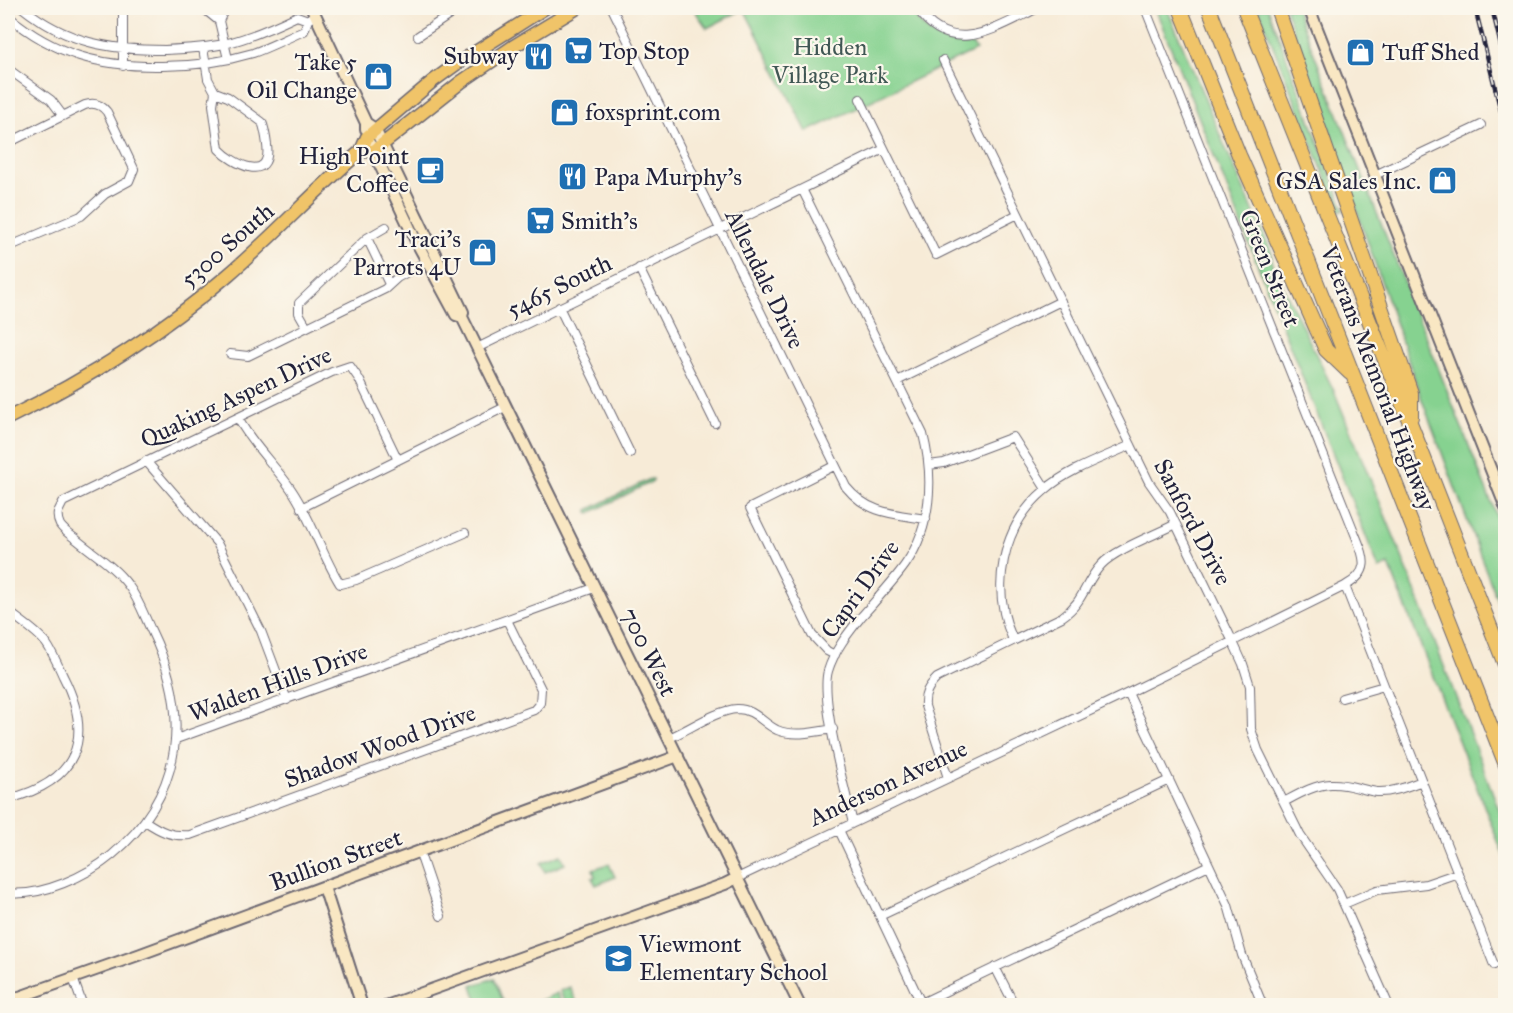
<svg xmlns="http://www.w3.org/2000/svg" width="1513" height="1013" font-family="'IM FELL Great Primer',serif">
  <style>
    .green { fill: #86d290; stroke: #547a66; stroke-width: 1.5 }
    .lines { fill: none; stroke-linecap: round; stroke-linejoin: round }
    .street-casing { stroke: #6d6872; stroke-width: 10 }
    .secondary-casing { stroke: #6d6872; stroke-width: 14 }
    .primary-casing { stroke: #6d6872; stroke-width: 15 }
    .highway-casing { stroke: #6d6872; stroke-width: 16 }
    .street { stroke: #fff; stroke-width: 8 }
    .secondary { stroke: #f9e7c3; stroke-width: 10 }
    .primary { stroke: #f0c469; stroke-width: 12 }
    .highway { stroke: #f0c469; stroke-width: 14 }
    .rail-casing { stroke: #22223b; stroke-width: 4.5 }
    .rail { stroke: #fbf7ec; stroke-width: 2; stroke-dasharray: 7; stroke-linecap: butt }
    .labels { text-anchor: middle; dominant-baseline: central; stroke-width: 4.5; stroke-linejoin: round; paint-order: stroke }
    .park-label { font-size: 24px; fill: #405754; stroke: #fbf7ec }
    .poi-label { font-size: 24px; fill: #22223b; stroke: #fbf7ec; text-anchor: start }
    .street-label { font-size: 24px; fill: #22223b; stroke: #fbf7ec }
  </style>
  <rect width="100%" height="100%" fill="#fbf7ec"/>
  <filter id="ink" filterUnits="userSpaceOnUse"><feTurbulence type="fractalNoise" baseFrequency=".0167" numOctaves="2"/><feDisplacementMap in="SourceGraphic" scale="12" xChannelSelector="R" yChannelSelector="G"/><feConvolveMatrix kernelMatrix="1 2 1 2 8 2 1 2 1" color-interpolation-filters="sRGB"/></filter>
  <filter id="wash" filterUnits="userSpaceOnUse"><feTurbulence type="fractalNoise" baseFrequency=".008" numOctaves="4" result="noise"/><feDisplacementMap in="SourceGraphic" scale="24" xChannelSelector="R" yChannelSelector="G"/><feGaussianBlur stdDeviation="1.35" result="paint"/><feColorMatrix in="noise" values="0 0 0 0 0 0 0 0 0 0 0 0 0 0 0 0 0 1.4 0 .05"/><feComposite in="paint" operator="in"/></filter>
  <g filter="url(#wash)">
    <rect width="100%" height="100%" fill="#f7ebd7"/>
    <path class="green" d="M693,8H909C926,34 941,45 973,45L976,50L807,132L744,9L707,28Z
      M1155,8H1167L1223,142L1268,244L1272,254V264L1334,391L1399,549L1505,825V859L1389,565L1379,569Z
      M1258,8H1268L1344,210L1339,212Z
      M1285,8H1296L1505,537V621L1419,392L1327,123Z
      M650,479H653V481L590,513L588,512V510Z
      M561,855L565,864L545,872L541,863Z
      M609,864L615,877L596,885L592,878L595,877L593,869Z
      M494,978L503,1001L491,1005H479L472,986Z
      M570,987L578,1005H566L560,991Z
      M557,993L562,1005H539L537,1002Z"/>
  </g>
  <g filter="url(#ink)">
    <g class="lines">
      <defs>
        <path id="street" d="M23,8C67,43 109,50 165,50C185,49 205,48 224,44C250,38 274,27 297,16L308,20
          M203,8L219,21L225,8
          M612,8L846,487C868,514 894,514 926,519
          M917,8C951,59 996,28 1038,8
          M8,16C55,55 100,67 162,66C193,66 223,62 253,53C270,47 287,38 304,31L308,20L314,16
          M219,21L228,59
          M418,36L460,8
          M203,48L208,79L215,92
          M943,60L1149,482L1170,512L1233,642L1243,664L1250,686L1251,729L1258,750L1300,835L1337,889L1389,1006
          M123,66V8
          M8,69L51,100L63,116
          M215,92L228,97L262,122C265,129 266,137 267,145C272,184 233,164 219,149L213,105Z
          M860,99L936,255L1018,214
          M8,143L85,105C94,102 101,104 107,112L134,169L129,181L105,194L81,216L8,247
          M1375,175L1481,125
          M802,189L923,434C934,477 932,527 905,565C892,583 876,600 861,617C848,633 834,651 828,671C820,699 845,791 853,823
          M367,238L389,284
          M639,268L715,423
          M559,307L630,453
          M307,327L299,313V303L367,238L386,227
          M477,348L884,149
          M230,354L248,356L385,289L397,278L427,261
          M897,381L1061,301
          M238,418C252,445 274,464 291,489C311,518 321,553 340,584L356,580L465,533
          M146,461L217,543L261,631L287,700
          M929,465L944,463L1013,437L1046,489
          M834,466L750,508L812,635L827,651L835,655
          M301,508L505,407
          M1345,586L1494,965
          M8,611C20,621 36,630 46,643C53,653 58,665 63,676C95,739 77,782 8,799
          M1013,640C990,589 1001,527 1045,490C1069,469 1103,458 1131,445
          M1128,693L1228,905L1242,955L1263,1006
          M1342,698L1384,686
          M669,738C688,730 717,710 737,709C755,709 762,723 777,730C794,737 815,732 833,729
          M176,739L594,588
          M948,778L925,706C924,694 928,687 937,678L1062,617C1085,601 1084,583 1101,565C1114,550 1157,534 1176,524
          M1284,802C1299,794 1314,785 1331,784C1347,783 1362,790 1377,792C1392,793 1408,786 1422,781
          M145,821C160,831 171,837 190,835L534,710L540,703L541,689L507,620
          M839,830L921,1003
          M419,851L441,916
          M737,878L1128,693L1345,586C1374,570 1363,555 1353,529L1145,8
          M8,893C41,897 87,876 112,855C185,794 191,712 151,630C144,615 138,598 128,585C115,567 94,554 77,540C72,536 64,531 60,525C58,521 57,517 58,512L63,502L332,372L350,366L359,379L398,460
          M1344,904L1377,890L1426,884L1458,873
          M880,916L1169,780
          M995,967L1015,1006
          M73,978L83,1006
          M915,1006L1209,865"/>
        <path id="secondary" d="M312,8L366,123V129
          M1309,8L1506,508
          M366,123L375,129L463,312L462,317L800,1006
          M370,144L416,241L456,315L462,317
          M324,887L362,1006
          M8,1001L138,955L678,756
          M386,1006L725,884L737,878"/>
        <path id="primary" d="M361,151H374L461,82L514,46L577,8
          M8,418C86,380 162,332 228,275C274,236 315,190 361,151L367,137L433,81L455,65L545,8"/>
        <path id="highway" d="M1180,8L1239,155L1326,350L1350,373
          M1209,8L1506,765
          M1244,8L1411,425L1506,667
          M1277,8L1411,393V417"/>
      </defs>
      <use href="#street" class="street-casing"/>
      <use href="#secondary" class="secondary-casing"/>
      <use href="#primary" class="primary-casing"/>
      <use href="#highway" class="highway-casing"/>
      <use href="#street" class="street"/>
      <use href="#secondary" class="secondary"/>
      <use href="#primary" class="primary"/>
      <use href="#highway" class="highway"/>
      <defs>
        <path id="rail" d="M1475,8L1506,131
          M1492,8L1506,67"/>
      </defs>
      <use href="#rail" class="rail-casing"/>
      <use href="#rail" class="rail"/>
    </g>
  </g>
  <defs>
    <symbol id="supermarket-square" viewBox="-11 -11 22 22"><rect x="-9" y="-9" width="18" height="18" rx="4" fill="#1f6fb2" stroke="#fbf7ec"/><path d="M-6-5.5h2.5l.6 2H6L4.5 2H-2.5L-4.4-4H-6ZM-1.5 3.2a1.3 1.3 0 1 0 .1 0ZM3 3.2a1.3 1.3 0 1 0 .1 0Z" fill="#fff"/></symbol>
    <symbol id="shop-square" viewBox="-11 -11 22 22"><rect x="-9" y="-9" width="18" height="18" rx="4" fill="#1f6fb2" stroke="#fbf7ec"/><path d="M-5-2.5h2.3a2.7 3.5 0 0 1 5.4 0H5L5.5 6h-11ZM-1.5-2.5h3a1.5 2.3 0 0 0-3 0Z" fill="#fff"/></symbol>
    <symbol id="restaurant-square" viewBox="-11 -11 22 22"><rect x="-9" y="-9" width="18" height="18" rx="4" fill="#1f6fb2" stroke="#fbf7ec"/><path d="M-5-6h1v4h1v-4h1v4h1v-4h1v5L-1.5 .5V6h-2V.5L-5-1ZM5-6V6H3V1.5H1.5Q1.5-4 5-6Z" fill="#fff"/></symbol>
    <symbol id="cafe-square" viewBox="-11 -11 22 22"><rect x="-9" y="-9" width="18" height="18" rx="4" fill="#1f6fb2" stroke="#fbf7ec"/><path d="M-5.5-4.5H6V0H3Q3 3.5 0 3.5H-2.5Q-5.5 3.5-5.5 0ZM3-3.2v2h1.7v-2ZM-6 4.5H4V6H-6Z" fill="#fff"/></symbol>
    <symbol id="school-square" viewBox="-11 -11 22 22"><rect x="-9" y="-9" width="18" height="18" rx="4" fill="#1f6fb2" stroke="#fbf7ec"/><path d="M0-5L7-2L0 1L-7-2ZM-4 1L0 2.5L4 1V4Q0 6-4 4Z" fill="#fff"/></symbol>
  </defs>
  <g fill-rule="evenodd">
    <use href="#supermarket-square" x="562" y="34" width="33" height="33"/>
    <use href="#shop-square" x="1344" y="36" width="33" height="33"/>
    <use href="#restaurant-square" x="522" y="40" width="33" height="33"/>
    <use href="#shop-square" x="362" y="60" width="33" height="33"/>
    <use href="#shop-square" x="548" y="96" width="33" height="33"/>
    <use href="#cafe-square" x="414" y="154" width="33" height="33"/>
    <use href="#restaurant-square" x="556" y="160" width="33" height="33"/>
    <use href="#shop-square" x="1426" y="164" width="33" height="33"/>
    <use href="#supermarket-square" x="524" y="204" width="33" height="33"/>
    <use href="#shop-square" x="466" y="236" width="33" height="33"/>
    <use href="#school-square" x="602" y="942" width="33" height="33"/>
  </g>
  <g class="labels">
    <g class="park-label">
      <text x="830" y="47">Hidden<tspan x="830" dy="28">Village Park</tspan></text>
    </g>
    <g class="poi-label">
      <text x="599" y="51">Top Stop</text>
      <text x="1382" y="52">Tuff Shed</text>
      <text x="518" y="56" text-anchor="end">Subway</text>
      <text x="357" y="62" text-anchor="end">Take 5<tspan x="357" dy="28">Oil Change</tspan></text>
      <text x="585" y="112">foxsprint.com</text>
      <text x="409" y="156" text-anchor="end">High Point<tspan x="409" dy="28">Coffee</tspan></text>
      <text x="594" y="177">Papa Murphy's</text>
      <text x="1421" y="181" text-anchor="end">GSA Sales Inc.</text>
      <text x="561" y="221">Smith's</text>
      <text x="461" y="239" text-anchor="end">Traci's<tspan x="461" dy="28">Parrots 4U</tspan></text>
      <text x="639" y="944">Viewmont<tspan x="639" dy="28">Elementary School</tspan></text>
    </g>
    <g class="street-label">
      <text transform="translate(227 245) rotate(-41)">5300 South</text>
      <text transform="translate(1270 268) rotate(68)">Green Street</text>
      <text transform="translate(765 279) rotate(64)">Allendale Drive</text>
      <text transform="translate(559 286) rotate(-26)">5465 South</text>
      <text transform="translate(1378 378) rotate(69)">Veterans Memorial Highway</text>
      <text transform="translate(236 397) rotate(-25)">Quaking Aspen Drive</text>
      <text transform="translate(1193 522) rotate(62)">Sanford Drive</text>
      <text transform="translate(860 589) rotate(-54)">Capri Drive</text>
      <text transform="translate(649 652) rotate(64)">700 West</text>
      <text transform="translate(278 682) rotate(-20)">Walden Hills Drive</text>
      <text transform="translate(380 746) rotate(-20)">Shadow Wood Drive</text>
      <text transform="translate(888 783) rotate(-25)">Anderson Avenue</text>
      <text transform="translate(336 860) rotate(-20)">Bullion Street</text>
    </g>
  </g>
  <rect width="1513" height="1013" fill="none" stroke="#fbf7ec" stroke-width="30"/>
</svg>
